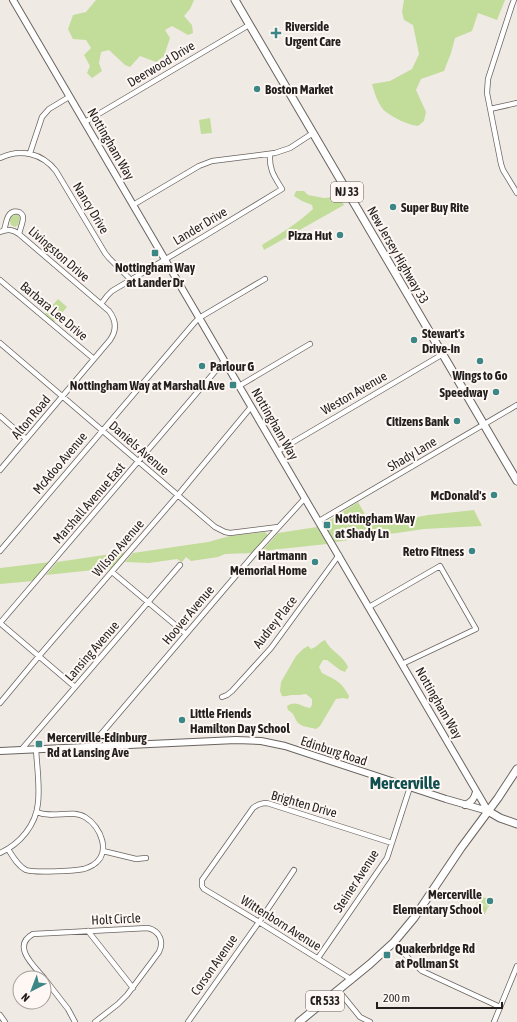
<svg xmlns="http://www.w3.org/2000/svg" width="517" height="1022" font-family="'Asap Condensed',sans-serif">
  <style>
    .green { fill: #c2dc99 }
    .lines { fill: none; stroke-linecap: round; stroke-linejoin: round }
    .street-casing { stroke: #6a6460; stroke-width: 6 }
    .secondary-casing { stroke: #6a6460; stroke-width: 8 }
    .primary-casing { stroke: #6a6460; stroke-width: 9 }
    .street { stroke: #fff; stroke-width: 4.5 }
    .secondary { stroke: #fff; stroke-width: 6 }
    .primary { stroke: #fff; stroke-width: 7 }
    .poi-dot { fill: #3d8686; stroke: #fef7f3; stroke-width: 1.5 }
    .labels { text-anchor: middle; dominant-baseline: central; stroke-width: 4; stroke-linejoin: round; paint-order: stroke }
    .shield { fill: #fef7f3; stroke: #64605e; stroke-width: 1 }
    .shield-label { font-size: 12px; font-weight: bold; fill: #221f1e }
    .poi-label { font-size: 13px; font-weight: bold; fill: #221f1e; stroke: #fef7f3; text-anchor: start }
    .street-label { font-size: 13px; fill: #221f1e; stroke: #fef7f3 }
    .district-label { font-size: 17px; font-weight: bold; fill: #104f4f; stroke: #fef7f3 }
  </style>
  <rect width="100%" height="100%" fill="#f0eae5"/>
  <path class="green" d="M96,0H194L190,9L184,16L192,25L193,33L188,35L172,26L165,30L170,38L164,56L156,62L140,56L130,67L125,65L109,50L101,52L99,63L102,71L92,78L87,73L90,66L84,55L91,48L86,40L73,39L68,29L73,15L86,12Z
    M404,0H505L497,20L478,13L472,31L455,38L451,53L444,71L421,79L416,90L426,112L424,121L418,126C408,125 394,118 386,112C379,107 374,92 372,84L390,81L412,69L419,54L413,25L404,20L402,12Z
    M210,118L212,133L201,134L199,120Z
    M296,191H304L308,195L324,198L334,197L341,199L344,205L264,250L262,245C280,234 298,223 313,209L312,205L302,201L294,196Z
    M15,214L18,215L20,218L18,225L15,227L11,225C9,221 10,216 15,214Z
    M58,299L67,307L54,322L45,314Z
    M358,502L370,523L407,519L428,515L474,510L482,526L424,529L335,542L325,525V523Z
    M317,527L327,544L262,551L278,533Z
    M265,532L267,534V536L252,553L225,554L218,557L191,561L186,557L182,562L177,559L149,563L125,562L133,553L208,542L230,536Z
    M125,552L113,568L46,575L57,562Z
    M50,562L33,581L0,584V568Z
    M325,640C330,651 344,656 348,667L345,672L340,670L327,660H323L319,667L322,673C336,680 341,681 349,696L348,699L343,698L336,699L320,726L316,729C309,727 299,727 296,720C293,714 294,714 288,710L287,706C297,700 301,707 310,708L312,705V699L306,694C301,695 297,695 292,695C288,695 286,697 282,696L280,691L281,682L296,656L303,649L308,646L311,649C318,647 319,642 325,640Z
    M483,897L491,900L489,907L481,903Z
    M477,902L488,907L485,914L475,910Z"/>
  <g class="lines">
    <defs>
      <path id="street" d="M514,0L512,5L488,79L487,93L501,164L503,170L517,193
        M490,109L517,103
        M85,122L249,25
        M30,153L42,117L49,109L69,97
        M0,158C20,148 42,153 56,171L105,253L109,258L131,280
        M133,205L199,166L212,161L275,153L290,148L313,133
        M4,230C6,225 6,219 9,215C13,209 23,211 23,218C23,223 20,229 19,234
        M0,232C7,229 12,229 19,234L109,311C116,320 117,330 110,340L0,470
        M0,280L94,359
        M101,304L107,296L112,291L203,237L282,189C274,176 269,170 270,154
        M0,343L215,527L225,532L230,533L278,527
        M239,386L310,344
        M0,416L26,439
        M278,451L443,354
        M319,521L517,405
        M0,551L195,322L199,318L265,279
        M112,572L186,634
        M369,607L440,566L476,629L402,664
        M0,623L224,361
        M0,623L75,687
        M222,697L227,695L232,691L271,648L339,555
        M0,703L39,656L178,495L251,407
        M90,747L256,552L305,498
        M21,750L180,565
        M8,849C13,857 18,866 26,870C34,873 74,871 84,869C87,868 90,867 93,865C112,853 101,827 85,817C72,809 52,819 37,812
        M103,851L136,859L146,858
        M0,853C20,844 36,825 38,803C40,786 37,767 36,749
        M88,931L133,988
        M394,942L410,960L422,971L500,1007
        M318,958L387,858L410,787
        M44,978C34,966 11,946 33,934L148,928C160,931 164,942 159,952L127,995L118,1004L95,1022
        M44,978L68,1009L75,1022
        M352,980L259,922L204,889L202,886V880L253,808C258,804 261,803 267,803L392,843
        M338,990L360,1017L370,1022
        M0,1015L5,1022
        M188,1022L259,922L294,870
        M494,1022L517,966"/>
      <path id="secondary" d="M13,0L488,811
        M0,751L236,740L261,741L285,746L446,799L488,811
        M465,805C472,802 474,799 476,792"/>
      <path id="primary" d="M235,0L517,481
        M488,811L500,818L517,824
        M299,1022L370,964L394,942L414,918L461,848L498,798L517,769"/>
    </defs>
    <use href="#street" class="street-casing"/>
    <use href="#secondary" class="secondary-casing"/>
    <use href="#primary" class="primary-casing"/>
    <use href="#street" class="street"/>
    <use href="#secondary" class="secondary"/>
    <use href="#primary" class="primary"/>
  </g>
  <g class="poi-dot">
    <path d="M274 27h4v4h4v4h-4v4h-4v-4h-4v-4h4z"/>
    <circle cx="257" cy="89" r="4"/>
    <circle cx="393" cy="207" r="4"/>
    <circle cx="340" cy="235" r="4"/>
    <rect x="151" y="249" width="8" height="8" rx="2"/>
    <circle cx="414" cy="340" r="4"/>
    <circle cx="480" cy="361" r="4"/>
    <circle cx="202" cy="366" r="4"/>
    <rect x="229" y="381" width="8" height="8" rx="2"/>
    <circle cx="496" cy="392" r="4"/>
    <circle cx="457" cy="421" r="4"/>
    <circle cx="494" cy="495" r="4"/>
    <rect x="323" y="521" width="8" height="8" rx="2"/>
    <circle cx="472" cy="551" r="4"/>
    <circle cx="315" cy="562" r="4"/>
    <circle cx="182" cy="720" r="4"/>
    <rect x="35" y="740" width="8" height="8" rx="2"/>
    <circle cx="490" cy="901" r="4"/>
    <rect x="383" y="951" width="8" height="8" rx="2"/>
  </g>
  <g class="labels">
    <g class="shield">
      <rect x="331" y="182" width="32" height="20" rx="3"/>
      <rect x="306" y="991" width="38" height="20" rx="3"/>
    </g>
    <g class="shield-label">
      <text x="347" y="192">NJ 33</text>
      <text x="325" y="1001">CR 533</text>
    </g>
    <g class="poi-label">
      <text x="285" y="26">Riverside<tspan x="285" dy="15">Urgent Care</tspan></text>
      <text x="265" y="89">Boston Market</text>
      <text x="401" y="207">Super Buy Rite</text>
      <text x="332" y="235" text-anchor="end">Pizza Hut</text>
      <text x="155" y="267" text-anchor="middle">Nottingham Way<tspan x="155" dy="15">at Lander Dr</tspan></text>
      <text x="422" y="333">Stewart's<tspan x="422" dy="15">Drive-In</tspan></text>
      <text x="210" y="366">Parlour G</text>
      <text x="480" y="375" text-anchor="middle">Wings to Go</text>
      <text x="225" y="385" text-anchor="end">Nottingham Way at Marshall Ave</text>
      <text x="488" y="392" text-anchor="end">Speedway</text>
      <text x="449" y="421" text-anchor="end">Citizens Bank</text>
      <text x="486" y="495" text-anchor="end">McDonald's</text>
      <text x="335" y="518">Nottingham Way<tspan x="335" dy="15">at Shady Ln</tspan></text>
      <text x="464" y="551" text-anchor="end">Retro Fitness</text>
      <text x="307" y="555" text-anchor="end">Hartmann<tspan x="307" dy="15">Memorial Home</tspan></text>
      <text x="190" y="713">Little Friends<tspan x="190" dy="15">Hamilton Day School</tspan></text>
      <text x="47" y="737">Mercerville-Edinburg<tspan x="47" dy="15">Rd at Lansing Ave</tspan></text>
      <text x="482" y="894" text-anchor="end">Mercerville<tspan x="482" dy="15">Elementary School</tspan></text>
      <text x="395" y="948">Quakerbridge Rd<tspan x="395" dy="15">at Pollman St</tspan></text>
    </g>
    <g class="street-label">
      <text transform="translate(161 64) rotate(-31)">Deerwood Drive</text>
      <text transform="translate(111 144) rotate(60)">Nottingham Way</text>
      <text transform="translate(91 208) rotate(59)">Nancy Drive</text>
      <text transform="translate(200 226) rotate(-31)">Lander Drive</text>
      <text transform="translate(59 254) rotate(41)">Livingston Drive</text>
      <text transform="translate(398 255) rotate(60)">New Jersey Highway 33</text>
      <text transform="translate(54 311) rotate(40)">Barbara Lee Drive</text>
      <text transform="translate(354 393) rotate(-30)">Weston Avenue</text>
      <text transform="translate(31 417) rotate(-50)">Alton Road</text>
      <text transform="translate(275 424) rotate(60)">Nottingham Way</text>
      <text transform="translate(139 448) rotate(41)">Daniels Avenue</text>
      <text transform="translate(412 454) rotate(-31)">Shady Lane</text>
      <text transform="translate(60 463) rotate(-50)">McAdoo Avenue</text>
      <text transform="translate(89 503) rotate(-49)">Marshall Avenue East</text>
      <text transform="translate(118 548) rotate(-49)">Wilson Avenue</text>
      <text transform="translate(188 615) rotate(-50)">Hoover Avenue</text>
      <text transform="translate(275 622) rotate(-52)">Audrey Place</text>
      <text transform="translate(92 651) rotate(-49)">Lansing Avenue</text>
      <text transform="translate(439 703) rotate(60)">Nottingham Way</text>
      <text transform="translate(334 751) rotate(18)">Edinburg Road</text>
      <text transform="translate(304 804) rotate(16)">Brighten Drive</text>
      <text transform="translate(356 881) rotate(-57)">Steiner Avenue</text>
      <text transform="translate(116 919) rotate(-3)">Holt Circle</text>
      <text transform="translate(281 923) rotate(32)">Wittenborn Avenue</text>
      <text transform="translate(214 965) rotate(-55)">Corson Avenue</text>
    </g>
    <g class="district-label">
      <text x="405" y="783">Mercerville</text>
    </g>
  </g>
  <g transform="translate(32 990) rotate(222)"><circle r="19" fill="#fef7f3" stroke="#a6a19e"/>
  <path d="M0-3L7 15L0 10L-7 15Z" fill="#3d8686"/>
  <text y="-6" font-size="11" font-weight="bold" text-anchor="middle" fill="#221f1e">N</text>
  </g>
  <path d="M377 1002v6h125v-6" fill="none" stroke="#221f1e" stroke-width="2"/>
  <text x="383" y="1002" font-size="12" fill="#221f1e" stroke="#fef7f3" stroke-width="3" paint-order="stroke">200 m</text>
</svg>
